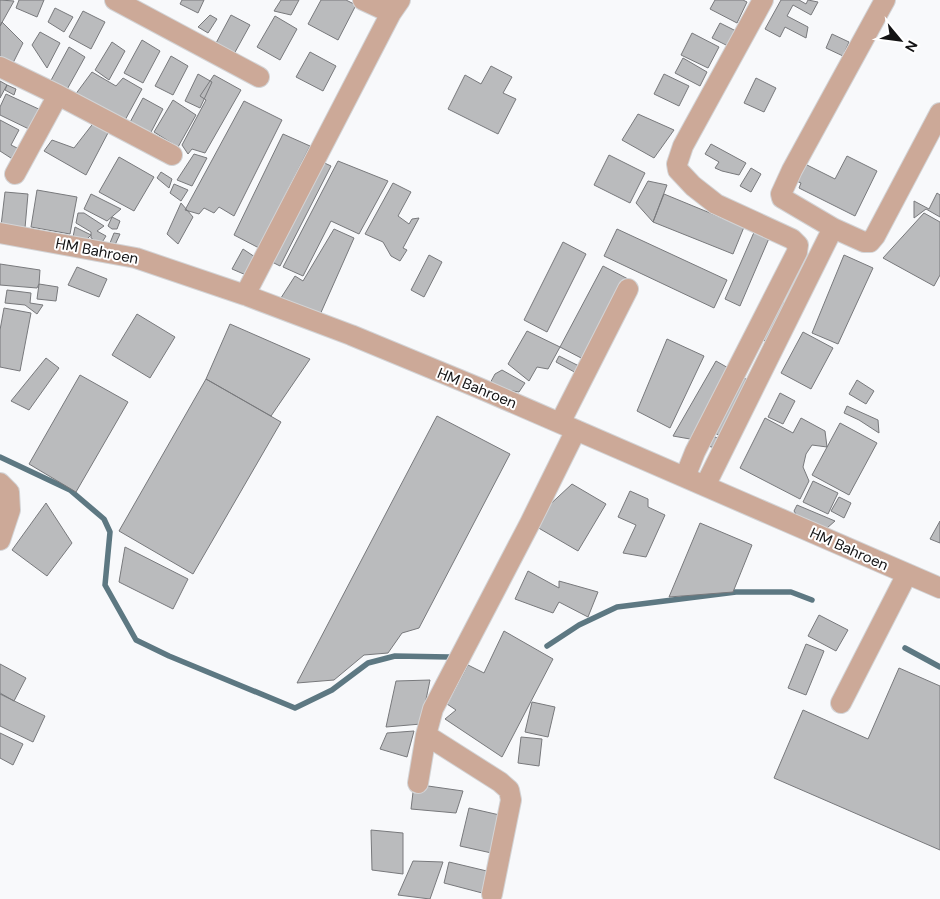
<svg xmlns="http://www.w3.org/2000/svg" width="940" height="899" font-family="'DM Sans',sans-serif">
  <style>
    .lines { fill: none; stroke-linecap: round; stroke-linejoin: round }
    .stream { stroke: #5d7882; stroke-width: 5.5 }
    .building { fill: #babbbd; stroke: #78797c }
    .minor-casing { stroke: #d3d4d6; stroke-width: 22 }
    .minor { stroke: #cca998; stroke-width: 20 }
    .labels { text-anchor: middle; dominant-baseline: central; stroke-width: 4; stroke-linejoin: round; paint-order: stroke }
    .street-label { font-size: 15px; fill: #131314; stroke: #fff }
  </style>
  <rect width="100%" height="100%" fill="#f8f9fb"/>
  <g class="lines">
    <path class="stream" d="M0,457L70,490L104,519L110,532L105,585L136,640L169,656L295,708L332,690L368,663L395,656L449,657
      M547,646L579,625L617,607L736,592H791L812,600
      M905,648L940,667"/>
  </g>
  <path class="building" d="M0,0L14,1L0,26Z
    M19,0H44L37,17L16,8Z
    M182,0H204L198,13L180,4Z
    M281,0H299L291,15L274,11Z
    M321,0H346L356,5L338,40L308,24Z
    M715,0H743L747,2L737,23L710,9Z
    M781,0H799L806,4L808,0L818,2L811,15L793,5L787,16L808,27L806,38L785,27L780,37L765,29Z
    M55,8L73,17L64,32L48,22Z
    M83,11L105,22L91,49L69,37Z
    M210,15L217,19L208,33L198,27Z
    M231,15L250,25L234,54L215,45Z
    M275,16L297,29L280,60L257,47Z
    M2,22L23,43L10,69L0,65V26Z
    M720,23L738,32L730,47L712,38Z
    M40,32L60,43L47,68L32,45Z
    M692,33L719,47L708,68L681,55Z
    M832,34L849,42L843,56L826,48Z
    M142,40L160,51L143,83L124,73Z
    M112,42L125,51L109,80L95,70Z
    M69,47L85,57L65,93L49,84Z
    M310,52L336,66L323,91L296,77Z
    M171,56L188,66L173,95L155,86Z
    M683,58L707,72L700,86L675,73Z
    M491,66L512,77L503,93L516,99L498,134L448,109L465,75L481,84Z
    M92,72L116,86L123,78L142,89L124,122L75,95Z
    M198,74L212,82L200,108L185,101Z
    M664,74L689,86L679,106L654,94Z
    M214,75L241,90L205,153L192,149L188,154L182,145L206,100L200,96Z
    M756,78L776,88L764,112L744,103Z
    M0,81L7,85L0,98Z
    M7,85L16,89L14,95L5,90Z
    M6,94L43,111L33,131L0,115V107Z
    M143,98L163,109L149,136L128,126Z
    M173,100L196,115L178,147L154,132Z
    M244,101L282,120L234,216L219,207L214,213L204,208L199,214L185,210Z
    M638,114L674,130L654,158L622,140Z
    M0,120L19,130L11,145L23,151L14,160L0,151Z
    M95,121L109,131L86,175L44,151L52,140L74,148Z
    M283,134L310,146L259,248L234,235Z
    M711,144L746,163L739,175L722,171L715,168L719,162L705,154Z
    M194,154L207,158L192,186L177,180Z
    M609,155L645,173L630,203L594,185Z
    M847,156L877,171L855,216L799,188L801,183L794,180L803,163L835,179Z
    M119,157L154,177L134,211L99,192Z
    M318,160L331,166L280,266L268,260Z
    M338,161L388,181L359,234L331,221L303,276L283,267Z
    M751,168L761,174L751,192L740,186Z
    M161,172L172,179L169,188L157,178Z
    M648,181L667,185L653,222L636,203Z
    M393,183L411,192L398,216L409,224L412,219L419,218L403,248L407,250L400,261L391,256L383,242L365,234Z
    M174,184L188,190L181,201L170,193Z
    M37,190L77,197L70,234L31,227Z
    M5,192L28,194L25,228L1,226Z
    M937,193L940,195V217L926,209L914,218V201L929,209Z
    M91,194L121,209L107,221L84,209Z
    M664,194L744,227L733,254L653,222Z
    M181,203L193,217L178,244L167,234Z
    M78,213H84L104,226L97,231L106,236L101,244L91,238V232L76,223Z
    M924,213L940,222V275L934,286L883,258Z
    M112,217L120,221L117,229H112L108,226Z
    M75,227L91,235L82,244L73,237Z
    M334,229L354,238L319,317L279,301L295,276L303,281Z
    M617,229L727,280L714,308L604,256Z
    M755,230L770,236L740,306L725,299Z
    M114,233L120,234L115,245L110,243Z
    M563,242L586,254L547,332L524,320Z
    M243,249L255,257L246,275L232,269Z
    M429,255L442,262L424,297L411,290Z
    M844,255L873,268L838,344L812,333Z
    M0,264L40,270L39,284L37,288L0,285Z
    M603,266L628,279L585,360L560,347Z
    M77,267L107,279L99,297L68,285Z
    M39,284L58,287L56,301L37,299Z
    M7,290L31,293L30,303L43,305L37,314L25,305L5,303Z
    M779,301L790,306L772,344L761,339Z
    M4,308L31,313L20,371L0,367V330Z
    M137,314L175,337L150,378L112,355Z
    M230,324L310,359L271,416L206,379Z
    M527,331L560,347L548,369L537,367L529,381L508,364Z
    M803,332L833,348L811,389L781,373Z
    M667,339L704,356L670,428L637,411Z
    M559,356L583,368L580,375L556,362Z
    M46,358L59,368L29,410L11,401Z
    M716,361L730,369L690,439L673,436Z
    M502,370L525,383L519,392L488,387L495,374Z
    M80,375L128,402L76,492L29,464Z
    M742,377L751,382L724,437L714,433Z
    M206,379L281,422L193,574L119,531Z
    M857,380L874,391L866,404L849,394Z
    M780,393L795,401L783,424L768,417Z
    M847,406L878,420L879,433L859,420L844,413Z
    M437,416L510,454L419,628L402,633L388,653L364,655L334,680L297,683Z
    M765,418L793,433L801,418L825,431L827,447L812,445L806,454L803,467L809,481L800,499L740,468Z
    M840,423L877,443L849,495L812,475Z
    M712,436L721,439L715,448L708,446Z
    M813,481L838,493L828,514L803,502Z
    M572,484L606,504L578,551L530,523Z
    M630,491L648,499V507L665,515L646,557L623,553L636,525L618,517Z
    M839,497L851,503L844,518L831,511Z
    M46,503L72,543L47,576L12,550Z
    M797,505L835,521L827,528L799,519L794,511Z
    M940,521V543L930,539Z
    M700,523L752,545L733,592L669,597Z
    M125,547L188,579L173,609L119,582Z
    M528,571L559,588V581L598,592L588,617L559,602L553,613L515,599Z
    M819,615L848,630L836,651L808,636Z
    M504,631L553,659L502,757L445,719L456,710L447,704L468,665L484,673Z
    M806,644L824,651L806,695L788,688Z
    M0,664L26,678L14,701L0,693Z
    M899,668L940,686V850L774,778L803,710L868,739Z
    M430,680L421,724L386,727L396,681Z
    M0,694L45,716L33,742L0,726Z
    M532,702L555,707L548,737L525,732Z
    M414,731L407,757L380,749L387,733Z
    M0,733L23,744L13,765L0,758Z
    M521,737L542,739L539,766L518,763Z
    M414,784L463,791L456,813L411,809Z
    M469,808L504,816L496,854L460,846Z
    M371,830L403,833V874L372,870Z
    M413,861L443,862L430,899L398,895Z
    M449,862L491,872L486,894L444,883Z"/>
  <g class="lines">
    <defs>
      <path id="minor" d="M115,0L259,77
        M363,0L391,13L400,0
        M0,67L58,95L172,155
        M15,174L58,95
        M833,228L864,242H870L875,236L940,113
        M0,233L136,258L245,295L351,335L479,388L940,588
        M245,295L391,13
        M560,423L628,289
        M685,477L695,452L797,252L798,245L792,239L716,204L693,186L678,170L677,164L683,146L763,0
        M0,483L9,492L10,510L0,540
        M705,486L833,228L782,198L781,194L792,170L885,0
        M841,703L907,574
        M418,783L426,735
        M492,894L511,800L509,790L500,782L426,735L433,709L530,523L576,430"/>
    </defs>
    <use href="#minor" class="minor-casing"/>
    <use href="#minor" class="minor"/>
  </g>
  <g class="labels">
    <g class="street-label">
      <text transform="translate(97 251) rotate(11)">HM Bahroen</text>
      <text transform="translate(477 388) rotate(22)">HM Bahroen</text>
      <text transform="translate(849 549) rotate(24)">HM Bahroen</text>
    </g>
  </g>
  <g transform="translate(900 40) rotate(119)" stroke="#ffffff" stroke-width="4" paint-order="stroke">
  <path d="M0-4L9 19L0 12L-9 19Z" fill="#131314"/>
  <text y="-8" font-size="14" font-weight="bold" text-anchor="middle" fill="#131314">N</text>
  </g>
</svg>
